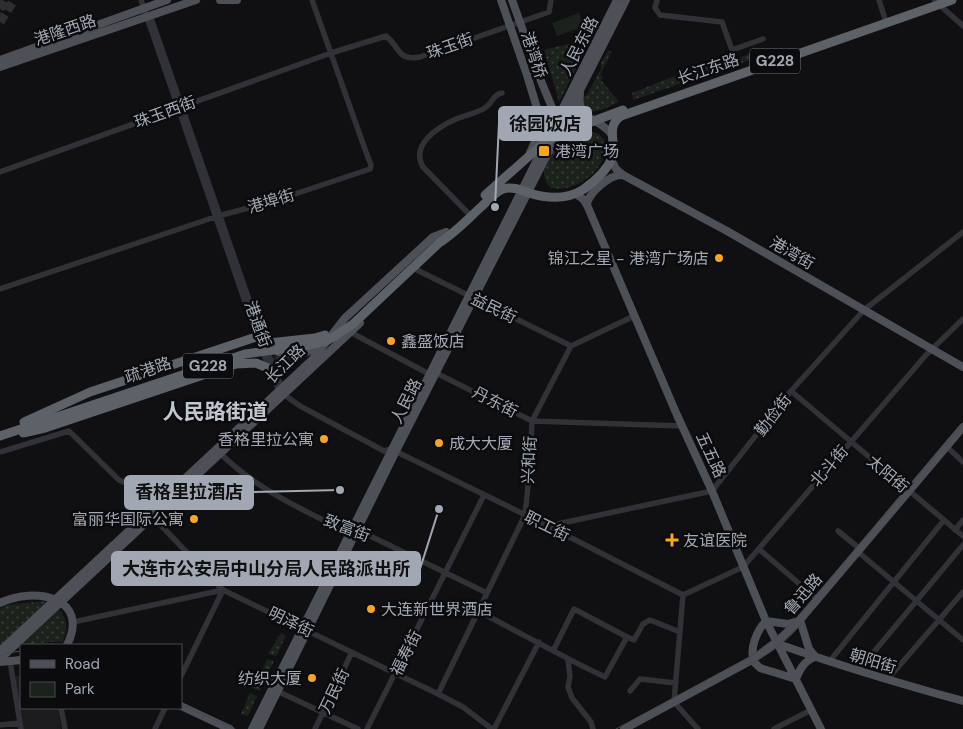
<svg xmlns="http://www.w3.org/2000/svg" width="963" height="729" font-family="'DM Sans','Noto Sans SC',sans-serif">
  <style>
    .built { fill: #1c1c1f }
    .green { fill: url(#green-dots) }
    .pitch { fill: #1b221b }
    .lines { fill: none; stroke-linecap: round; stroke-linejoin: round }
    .highway-tunnel { stroke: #2d2e32; stroke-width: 9; stroke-dasharray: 9 4.5; stroke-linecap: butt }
    .minor { stroke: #313237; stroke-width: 5.5 }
    .major { stroke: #4d5056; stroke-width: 8 }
    .highway { stroke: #5d6168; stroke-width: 9 }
    .tram { stroke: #46494e; stroke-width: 1 }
    .poi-dot { fill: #f9a521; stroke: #0b0b0d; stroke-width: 2 }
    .labels { text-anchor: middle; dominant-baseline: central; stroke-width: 5; stroke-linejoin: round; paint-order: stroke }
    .shield { fill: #0b0b0d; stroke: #747981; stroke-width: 1 }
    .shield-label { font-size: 15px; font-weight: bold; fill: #a1a8b3 }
    .street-label { font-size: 16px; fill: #a1a8b3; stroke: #0b0b0d }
    .poi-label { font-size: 16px; fill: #a1a8b3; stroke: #0b0b0d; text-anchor: start }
    .district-label { font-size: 21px; font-weight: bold; fill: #c2c6cf; stroke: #0b0b0d }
    .leader { fill: none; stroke: #a1a8b3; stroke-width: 2 }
    .callout-dot { fill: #a1a8b3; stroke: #0b0b0d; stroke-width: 2 }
    .callout { fill: #a1a8b3; stroke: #a1a8b3; stroke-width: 2 }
    .callout-label { font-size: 18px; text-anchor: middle; font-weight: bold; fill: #111 }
  </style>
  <defs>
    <pattern id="green-dots" width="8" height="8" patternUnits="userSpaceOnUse" patternTransform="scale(1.25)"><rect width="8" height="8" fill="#1b221b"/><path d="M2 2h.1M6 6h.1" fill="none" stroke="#393f3a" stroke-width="1.8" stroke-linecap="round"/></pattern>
  </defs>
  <rect width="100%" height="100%" fill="#101012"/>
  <path class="built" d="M21,675V708H58L61,729H23L15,676Z"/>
  <path class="green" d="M591,38L559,102L544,50Z
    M608,51H612L600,75L603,77L601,80L619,102C608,107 597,114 585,110L583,101L584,96H586L601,69V63Z
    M758,52L759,57L633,100L632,93C646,88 658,82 672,77C700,67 729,60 758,52Z
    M589,132L597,133L604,139C612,166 577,194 551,188C528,166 567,133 589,132Z
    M274,356L287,359L300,357L279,376L273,358Z
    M45,601L47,604L0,647V609L5,605Z
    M59,610C69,620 67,630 63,642C49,641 35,645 21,645V647L18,648Z
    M281,633L286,636L276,656L268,654Z
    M267,659L274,661L260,691L252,688L262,671Z
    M250,693L257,696L248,716L241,714Z"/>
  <path class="pitch" d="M579,13L583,27L557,36L552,23Z"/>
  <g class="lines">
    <path class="highway-tunnel" d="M0,9L5,0
      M0,22L14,0"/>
    <path class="minor" d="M141,0L261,348L279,391L300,406L384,451L391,449L548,526L683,595L674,702L698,729
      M657,0L655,8L660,15L722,22L732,50L763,39
      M879,0L886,22
      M935,1L963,26
      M151,18L262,337
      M0,172L331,53L386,36C400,47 397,61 420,57L549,12L551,0
      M467,212L423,167C410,145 438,127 456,119C465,115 477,113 485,108C493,103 492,95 502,93
      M417,270L571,346
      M0,289L218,216L274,201L370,169L371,165L366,152L312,0
      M350,332L429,374L436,373L532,421L682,426
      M266,348L283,391
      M791,391L963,536
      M947,447L963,462
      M218,451C254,488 304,511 350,533L358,530L487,593
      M0,452L69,431L119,480L136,488L156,509
      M150,514L223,590
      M548,526L712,491L791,391L864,310L963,232
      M955,530L963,520
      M838,531L860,549
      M759,549L817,599
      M857,551L963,640
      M683,595L743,567L926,355L963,319
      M478,611C521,633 562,657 605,677L627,637L634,640L643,624L650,620L680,632
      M73,622L223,590L438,694L463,707L492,729
      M553,651L574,609L627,637
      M568,660L570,676L568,687L572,698L591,722L593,729
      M10,661L21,729
      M829,662L944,520
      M858,671L963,545
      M181,676L223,590
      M887,680L963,592
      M277,691L358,729
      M630,691L640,679L676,683
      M438,694L525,515L530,467L532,421L571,346L634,316
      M61,708L65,729
      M0,725L20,723
      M155,729L165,708
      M315,729L352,652
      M367,729L484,495
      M494,729L539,642
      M774,729L811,710"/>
    <path class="major" d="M220,0H237
      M501,0L527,75L540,118L539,133L529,155
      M512,0L541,81L558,122
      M0,60L167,0
      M0,67L196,0
      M580,93C576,122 599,116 612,135
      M611,159L616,169L623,175L727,231L963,367
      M576,194L583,199L587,205L677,415L712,491L766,621L821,729
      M587,205C588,193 610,174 623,175
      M263,340C279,360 303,358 322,343
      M0,603C34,586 91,597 67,645
      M800,620L809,649L814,655
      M766,621C757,630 749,649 754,662L760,668L796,679C800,669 804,661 815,657
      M766,621L788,624L798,621
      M777,642L781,645C841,666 901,684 963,701
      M0,651L312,360L345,318L433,237L446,232
      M0,659L360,323
      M0,662L21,660
      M181,706L230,729
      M252,729L617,0
      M259,729L396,451L626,0
      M624,729L752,660L777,642L800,620L963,427"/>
    <path class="highway" d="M485,195L546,141L567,131L623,110
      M269,343L315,338L325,335
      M24,422L90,392L262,335
      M23,433L45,428L236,364L256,363L270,369
      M0,436L245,354L304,346L326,341L335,336L353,324L439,243C455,233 468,219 482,206C489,200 495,192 503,189C512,186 521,190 529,193C548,199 567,200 584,189C595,181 607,170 612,158C617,142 605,127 621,116L952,0"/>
    <path class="tram" d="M45,645H67
      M0,657L7,653L21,651
      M747,665C769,655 786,642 802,623
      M181,704L235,729
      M616,729L753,655L775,638L792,623L963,424"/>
  </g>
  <g class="poi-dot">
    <rect x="538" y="145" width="12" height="12" rx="2.5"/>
    <circle cx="719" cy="258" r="5"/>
    <circle cx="391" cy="341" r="5"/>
    <circle cx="324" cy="439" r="5"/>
    <circle cx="439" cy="443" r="5"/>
    <circle cx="194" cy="519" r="5"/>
    <path d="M669.5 532.5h5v5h5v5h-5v5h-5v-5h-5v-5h5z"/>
    <circle cx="371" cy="609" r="5"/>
    <circle cx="312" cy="678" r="5"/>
  </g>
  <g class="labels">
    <g class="shield">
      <rect x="750" y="48.5" width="50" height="25" rx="4"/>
      <rect x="183" y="353.5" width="50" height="25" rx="4"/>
    </g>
    <g class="shield-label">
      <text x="775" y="61">G228</text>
      <text x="208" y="366">G228</text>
    </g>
    <g class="street-label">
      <text transform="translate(65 30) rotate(-19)">港隆西路</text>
      <text transform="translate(450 46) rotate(-19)">珠玉街</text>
      <text transform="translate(579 46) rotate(-63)">人民东路</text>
      <text transform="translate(534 55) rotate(72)">港湾桥</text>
      <text transform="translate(708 69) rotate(-19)">长江东路</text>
      <text transform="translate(165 112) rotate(-20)">珠玉西街</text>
      <text transform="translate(271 201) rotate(-17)">港埠街</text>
      <text transform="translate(792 253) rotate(30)">港湾街</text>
      <text transform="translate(494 308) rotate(26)">益民街</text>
      <text transform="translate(258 324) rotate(70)">港通街</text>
      <text transform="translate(285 364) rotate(-44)">长江路</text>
      <text transform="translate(148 370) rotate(-19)">疏港路</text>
      <text transform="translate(406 401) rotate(-63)">人民路</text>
      <text transform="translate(495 402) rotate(27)">丹东街</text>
      <text transform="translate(773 415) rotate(-52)">勤俭街</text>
      <text transform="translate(711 455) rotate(65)">五五路</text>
      <text transform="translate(529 460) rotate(-87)">兴和街</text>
      <text transform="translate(829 466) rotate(-49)">北斗街</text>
      <text transform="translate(888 474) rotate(40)">太阳街</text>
      <text transform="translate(547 526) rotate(26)">职工街</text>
      <text transform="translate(347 528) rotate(21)">致富街</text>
      <text transform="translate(803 594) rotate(-49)">鲁迅路</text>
      <text transform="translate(291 622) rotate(26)">明泽街</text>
      <text transform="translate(406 653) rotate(-63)">福寿街</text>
      <text transform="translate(873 661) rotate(17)">朝阳街</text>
      <text transform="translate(334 691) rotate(-64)">万民街</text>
    </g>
    <g class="poi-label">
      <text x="555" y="151">港湾广场</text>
      <text x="709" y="258" text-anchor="end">锦江之星 - 港湾广场店</text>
      <text x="401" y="341">鑫盛饭店</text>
      <text x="314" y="439" text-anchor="end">香格里拉公寓</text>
      <text x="449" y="443">成大大厦</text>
      <text x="184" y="519" text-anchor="end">富丽华国际公寓</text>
      <text x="683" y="540">友谊医院</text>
      <text x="381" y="609">大连新世界酒店</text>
      <text x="302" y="678" text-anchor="end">纺织大厦</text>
    </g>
    <g class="district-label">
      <text x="215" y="412">人民路街道</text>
    </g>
  </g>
  <path class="leader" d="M495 207L499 123M340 490L253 492M439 509L420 569"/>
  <g class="callout-dot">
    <circle cx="495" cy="207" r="5"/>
    <circle cx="340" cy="490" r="5"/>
    <circle cx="439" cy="509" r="5"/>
  </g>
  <g class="callout">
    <rect x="499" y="107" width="92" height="33" rx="5"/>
    <rect x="125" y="476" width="128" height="33" rx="5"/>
    <rect x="112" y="552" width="308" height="33" rx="5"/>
  </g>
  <g class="callout-label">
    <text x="545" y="130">徐园饭店</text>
    <text x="189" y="498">香格里拉酒店</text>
    <text x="266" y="575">大连市公安局中山分局人民路派出所</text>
  </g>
  <rect x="20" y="644" width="162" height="65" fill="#0b0b0d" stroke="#474a4f"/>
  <rect x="30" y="660" width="25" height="8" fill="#4d5056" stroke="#474a4f"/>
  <text x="65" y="669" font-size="15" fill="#a1a8b3">Road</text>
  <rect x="30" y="682" width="25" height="15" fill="#1b221b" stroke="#474a4f"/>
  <text x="65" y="694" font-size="15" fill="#a1a8b3">Park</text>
</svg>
